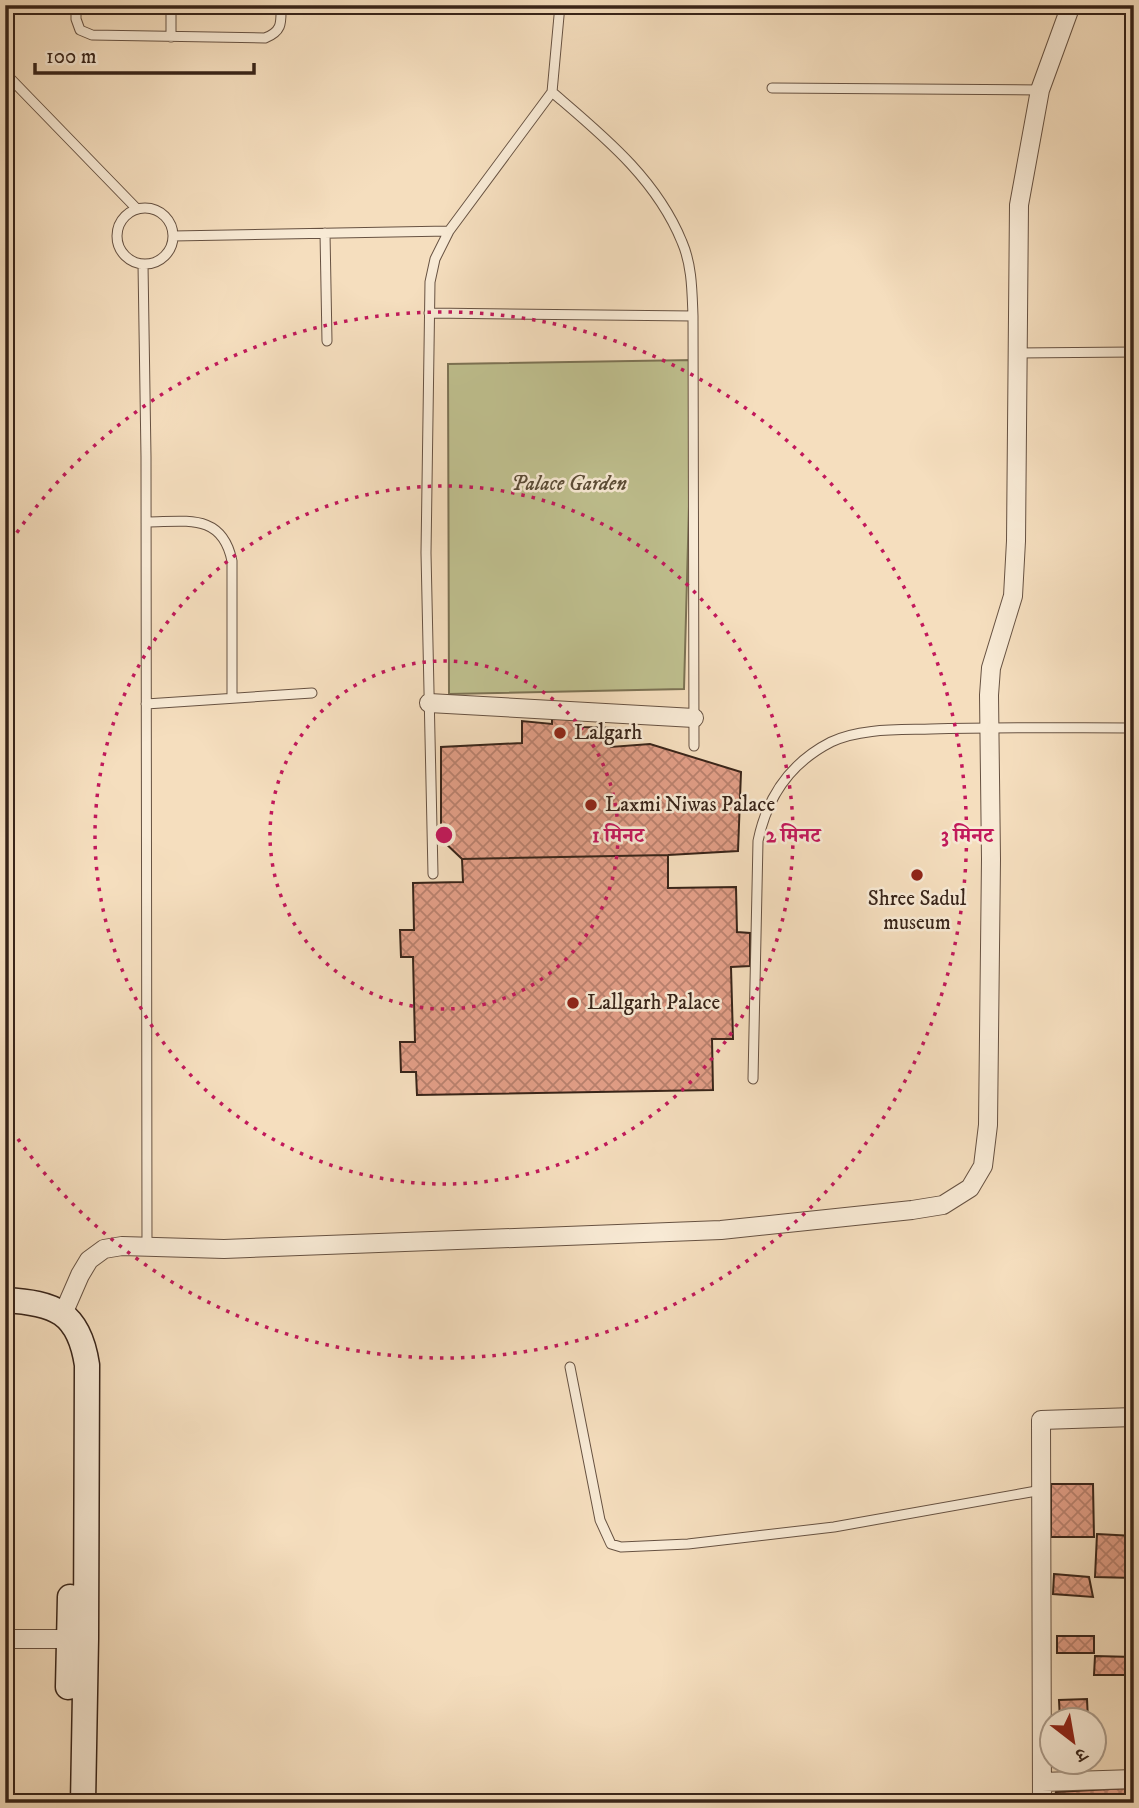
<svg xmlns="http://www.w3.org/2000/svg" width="1139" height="1808" font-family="'IM FELL DW Pica','Noto Serif Devanagari',serif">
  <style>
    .green { fill: #bfc08f; stroke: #7c7254; stroke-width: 2 }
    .building { fill: url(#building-cross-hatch); stroke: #382419; stroke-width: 2 }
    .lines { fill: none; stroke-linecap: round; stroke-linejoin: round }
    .lane-casing { stroke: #675242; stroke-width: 11 }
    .street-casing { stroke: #675242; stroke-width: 20 }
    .secondary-casing { stroke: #382419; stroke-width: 27 }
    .lane { stroke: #f8ead5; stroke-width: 9 }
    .street { stroke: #f8ead5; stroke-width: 18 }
    .secondary { stroke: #f8ead5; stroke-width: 24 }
    .ring { fill: none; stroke: #c2185b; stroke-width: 3.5; stroke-dasharray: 3.5 7 }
    .poi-dot { fill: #8f2418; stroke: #f8ead5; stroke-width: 2.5 }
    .labels { text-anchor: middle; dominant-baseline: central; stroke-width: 5; stroke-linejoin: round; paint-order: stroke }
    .park-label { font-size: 21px; font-style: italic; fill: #5a4b36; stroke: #f8ead5 }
    .poi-label { font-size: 21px; fill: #382419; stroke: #f8ead5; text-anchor: start }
    .centre { fill: #c2185b; stroke: #f8ead5; stroke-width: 3.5 }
    .ring-label { font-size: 21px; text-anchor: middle; font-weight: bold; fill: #c2185b; stroke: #f8ead5; stroke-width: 5; stroke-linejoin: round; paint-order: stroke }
  </style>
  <defs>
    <pattern id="building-cross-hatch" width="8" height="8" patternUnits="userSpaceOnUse" patternTransform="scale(1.75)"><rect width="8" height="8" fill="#e39f88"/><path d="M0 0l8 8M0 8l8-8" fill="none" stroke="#b9816e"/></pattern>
  </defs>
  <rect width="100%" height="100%" fill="#f5debe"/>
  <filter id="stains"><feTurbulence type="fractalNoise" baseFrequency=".00286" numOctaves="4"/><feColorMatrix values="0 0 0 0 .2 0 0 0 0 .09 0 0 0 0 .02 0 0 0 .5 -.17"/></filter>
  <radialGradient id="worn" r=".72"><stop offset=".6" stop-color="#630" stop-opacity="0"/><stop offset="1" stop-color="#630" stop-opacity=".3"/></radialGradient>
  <path class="green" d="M693,360L684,689L449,694L448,364Z"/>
  <path class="building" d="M581,707V727L615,728L611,747L650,744L741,772L738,851L668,855L462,859L441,839V747L522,743V721L552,724V708Z
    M668,855V888L736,887L737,932L750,933V966L731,967L733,1039H712L713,1090L417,1095L416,1072H401L400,1042H415L413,957H401L400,930H414L413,883L463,882L462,859Z
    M1051,1484H1093L1094,1537H1051Z
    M1097,1534L1134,1536V1578L1095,1577Z
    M1054,1574L1089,1577L1093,1597L1053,1594Z
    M1057,1636H1094V1653H1057Z
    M1095,1656L1133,1657L1132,1675H1094Z
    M1087,1699L1088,1720H1060L1059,1700Z
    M1050,1742L1052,1762L1091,1764H1050Z
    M1129,1788L1130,1803H1053L1056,1792Z"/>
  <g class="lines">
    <defs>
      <path id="lane" d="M76,5V19L80,30L92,35L265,38C283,31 281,22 281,5
        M171,37V5
        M5,73L137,209
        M772,88L1040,90
        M552,92C602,135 656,178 682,242C692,265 692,291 693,316L694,746
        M117 236a28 28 0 1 1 56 0a28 28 0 1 1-56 0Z
        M325,233L327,341
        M173,236L449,231
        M143,264L146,457L147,1247
        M429,313L693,316
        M1017,353L1134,352
        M146,522C185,522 222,512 232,561V698
        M146,704L312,693
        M433,874L426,553L430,282L435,259L449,231L552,92L560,5
        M753,1079L758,841C767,797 790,763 831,742C860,728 900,730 931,729C999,727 1066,728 1134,728
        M570,1367L600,1520L611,1544L621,1547L688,1544L834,1527L1042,1490"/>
      <path id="street" d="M429,703L694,718
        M63,1314L80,1275L89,1260L104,1249L122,1246L224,1249L721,1230L912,1210L943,1205L970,1188L983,1166L988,1125L991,859L989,695L991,668L1013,596L1016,541L1019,205L1040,90L1071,5
        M5,1639H79
        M1042,1782L1134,1779
        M1042,1803L1041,1420L1134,1417"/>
      <path id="secondary" d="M5,1300C55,1303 79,1312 87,1365L86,1639L83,1803
        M68,1687L70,1597"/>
    </defs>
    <use href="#lane" class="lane-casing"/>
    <use href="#street" class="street-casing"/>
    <use href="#secondary" class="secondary-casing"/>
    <use href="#lane" class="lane"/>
    <use href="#street" class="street"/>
    <use href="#secondary" class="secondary"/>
  </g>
  <g class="ring">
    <circle cx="444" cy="835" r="174"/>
    <circle cx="444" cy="835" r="349"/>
    <path d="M5 550A523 523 0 1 1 5 1120"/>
  </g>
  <g class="poi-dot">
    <circle cx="560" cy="733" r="7"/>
    <circle cx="591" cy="805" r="7"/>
    <circle cx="917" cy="875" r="7"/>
    <circle cx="573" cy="1003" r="7"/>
  </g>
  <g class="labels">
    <g class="park-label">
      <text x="569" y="484">Palace Garden</text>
    </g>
    <g class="poi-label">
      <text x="574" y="733">Lalgarh</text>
      <text x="605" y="805">Laxmi Niwas Palace</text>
      <text x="917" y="899" text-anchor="middle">Shree Sadul<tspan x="917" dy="24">museum</tspan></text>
      <text x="587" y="1003">Lallgarh Palace</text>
    </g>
  </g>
  <circle cx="444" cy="835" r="10" class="centre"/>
  <g class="ring-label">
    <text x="618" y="842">1 मिनट</text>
    <text x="793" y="842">2 मिनट</text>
    <text x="967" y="842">3 मिनट</text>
  </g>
  <rect width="1139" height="1808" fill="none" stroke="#f5debe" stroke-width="28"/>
  <rect x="7" y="7" width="1125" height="1794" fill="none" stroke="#382419" stroke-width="3.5"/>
  <rect x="14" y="14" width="1111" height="1780" fill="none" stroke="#382419" stroke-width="2"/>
  <g transform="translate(1073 1741) rotate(149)"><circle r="33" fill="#f8ead5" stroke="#ab9b8a" stroke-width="2"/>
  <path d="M0-5L12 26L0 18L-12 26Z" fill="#8f2418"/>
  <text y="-10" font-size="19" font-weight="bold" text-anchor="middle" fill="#382419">उ</text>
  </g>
  <path d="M35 63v10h219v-10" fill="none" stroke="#382419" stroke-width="3.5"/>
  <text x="46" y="63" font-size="21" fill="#382419" stroke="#f8ead5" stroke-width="5" paint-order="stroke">100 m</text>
  <rect width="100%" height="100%" filter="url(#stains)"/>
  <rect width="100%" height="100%" fill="url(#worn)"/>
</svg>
